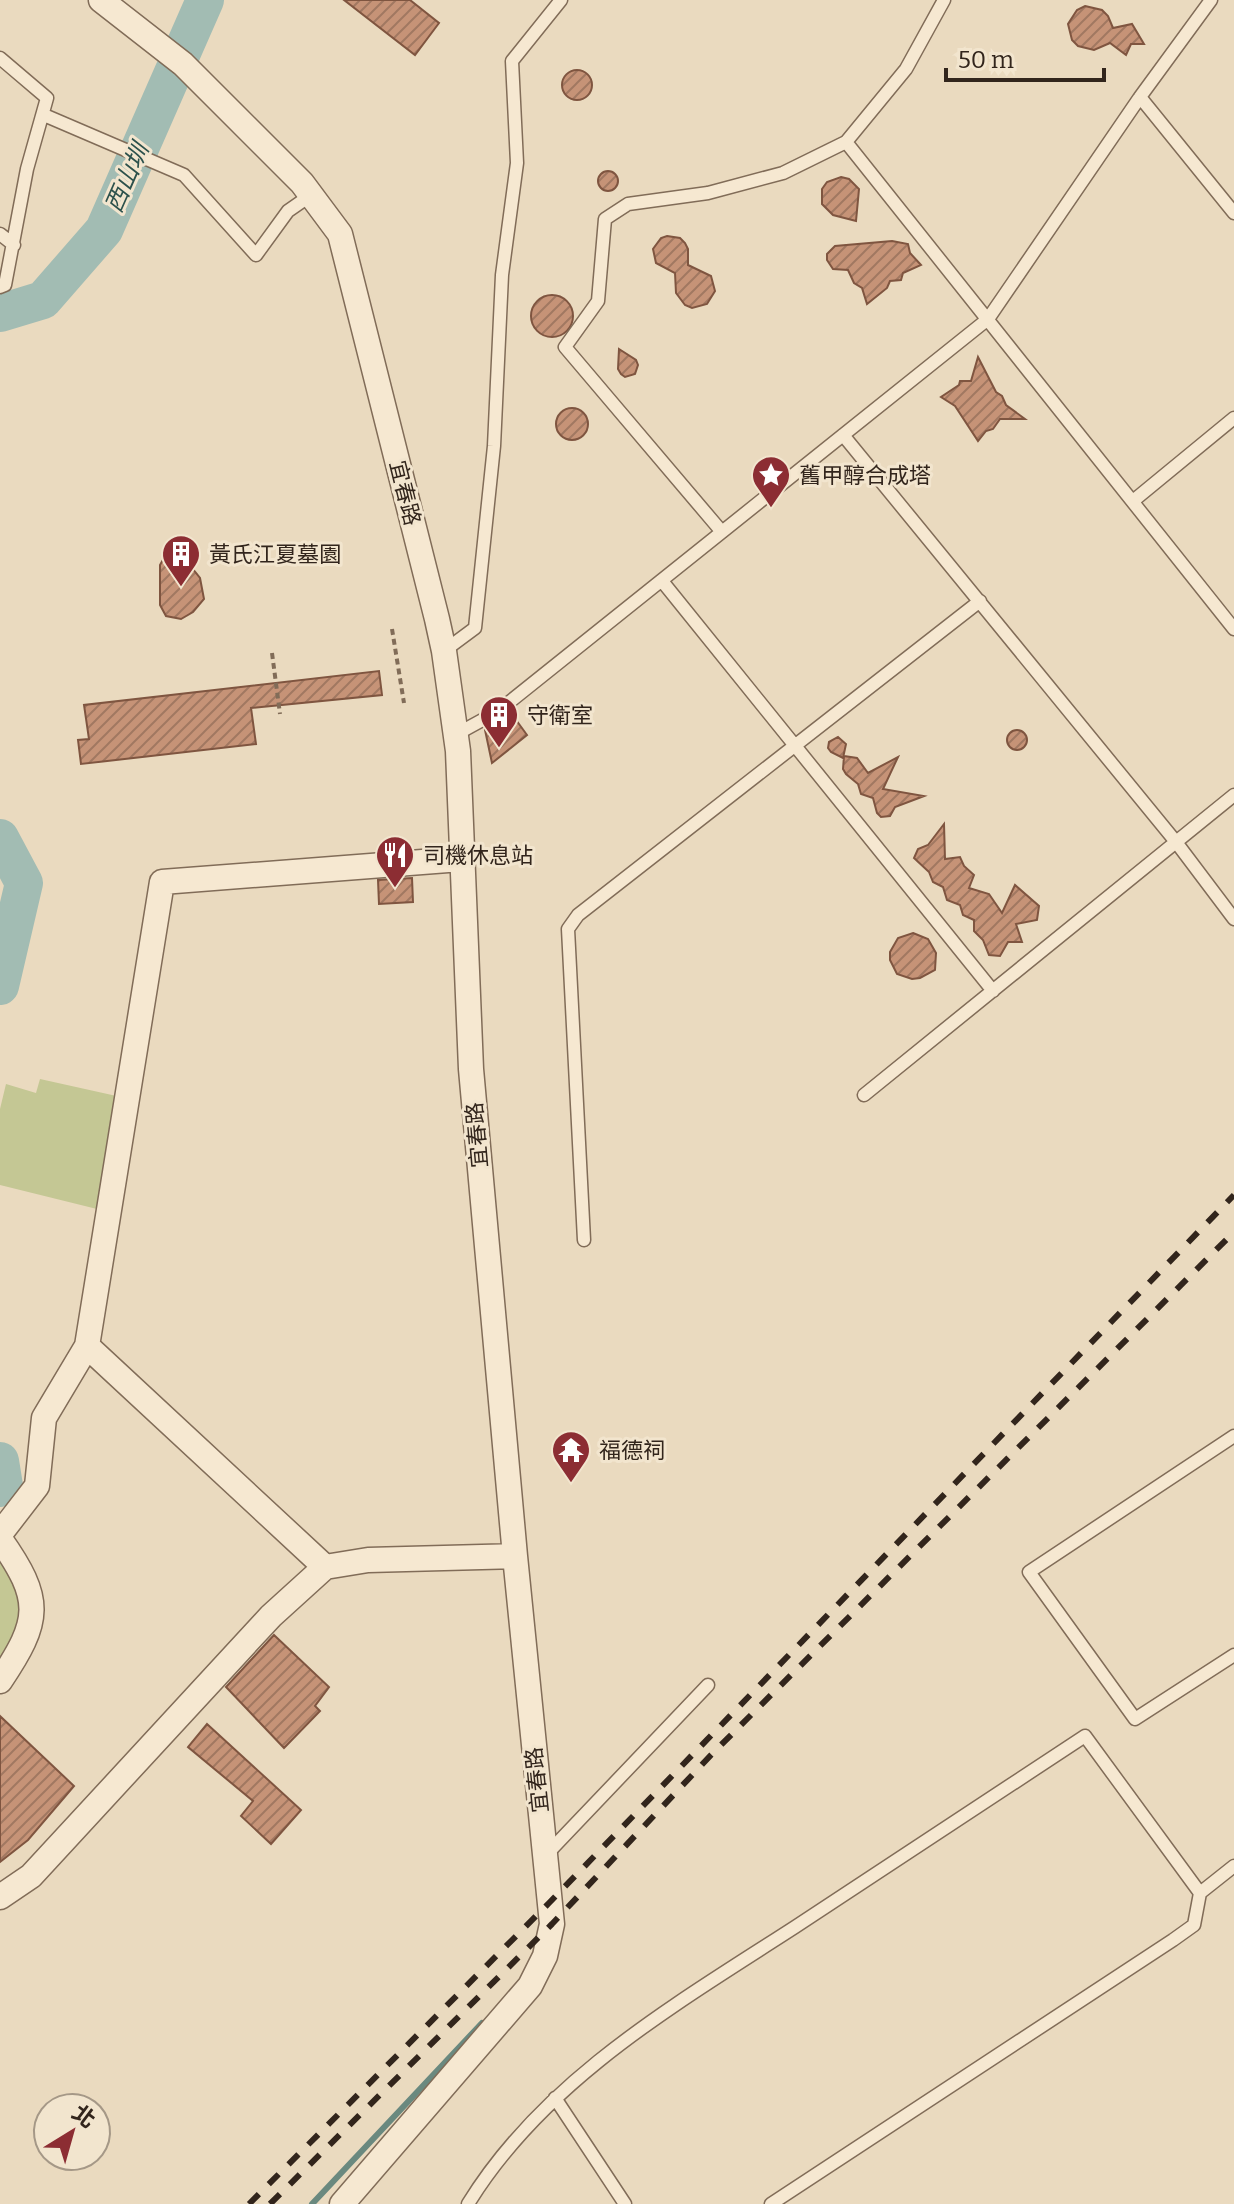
<svg xmlns="http://www.w3.org/2000/svg" width="1234" height="2204" font-family="Bitter,'Noto Sans TC',serif">
  <style>
    .grass { fill: #c4c794 }
    .lines { fill: none; stroke-linecap: round; stroke-linejoin: round }
    .stream { stroke: #6a897f; stroke-width: 6 }
    .river { stroke: #a2bcb3; stroke-width: 38 }
    .building { fill: url(#building-hatch); stroke: #7f5540; stroke-width: 2 }
    .service-casing { stroke: #816c58; stroke-width: 15 }
    .minor-casing { stroke: #816c58; stroke-width: 27 }
    .path { stroke: #816c58; stroke-width: 4; stroke-dasharray: 6 4; stroke-linecap: butt }
    .service { stroke: #f6e8d1; stroke-width: 12 }
    .minor { stroke: #f6e8d1; stroke-width: 24 }
    .rail { stroke: #32251c; stroke-width: 6; stroke-dasharray: 14 14; stroke-linecap: butt }
    .labels { text-anchor: middle; dominant-baseline: central; stroke-width: 6; stroke-linejoin: round; paint-order: stroke }
    .poi-label { font-size: 22px; fill: #32251c; stroke: #f2e5ce; text-anchor: start }
    .street-label { font-size: 22px; fill: #32251c; stroke: #f2e5ce }
    .water-label { font-size: 24px; font-style: italic; fill: #2c514c; stroke: #f2e5ce }
  </style>
  <defs>
    <pattern id="building-hatch" width="6" height="6" patternUnits="userSpaceOnUse" patternTransform="scale(2)"><rect width="6" height="6" fill="#c69377"/><path d="M-1 1l2-2M0 6l6-6M5 7l2-2" fill="none" stroke="#a17861"/></pattern>
  </defs>
  <rect width="100%" height="100%" fill="#eadabf"/>
  <path class="grass" d="M40,1079L121,1097L101,1210L0,1185V1109L6,1084L36,1093Z
    M0,1558L24,1601L23,1625L0,1670Z"/>
  <g class="lines">
    <path class="stream" d="M312,2204L482,2023"/>
    <path class="river" d="M0,313L43,300L104,230L205,0
      M0,838L24,883L0,986
      M0,1461L4,1486L0,1488"/>
  </g>
  <path class="building" d="M344,0H410L439,23L415,55Z
    M1085,6L1102,10L1108,16L1113,28L1132,24L1144,44H1131L1126,55L1110,43L1094,50L1078,46L1072,40L1068,24L1077,10Z
    M562 85a15 15 0 1 1 30 0a15 15 0 1 1-30 0Z
    M598 181a10 10 0 1 1 20 0a10 10 0 1 1-20 0Z
    M841,177L849,179L859,189L856,221L833,215L822,204V189L827,182Z
    M667,236L680,238L685,243L688,249V265L711,276L715,291L707,304L692,308L685,305L676,293L675,273L656,263L653,249L661,238Z
    M892,241L908,244L910,253L921,265L903,273L901,280L890,281L887,288L867,304L862,288L854,283L848,270L833,269L827,260V254L835,246Z
    M531 316a21 21 0 1 1 42 0a21 21 0 1 1-42 0Z
    M619,349L636,360L638,365L635,374L625,377L621,374L618,369Z
    M978,357L996,392L1002,396L1006,405L1025,419H1000L993,429L986,431L978,441L955,406L941,397L959,385L960,381H971Z
    M556 424a16 16 0 1 1 32 0a16 16 0 1 1-32 0Z
    M174,553L188,563L200,578L204,599L193,612L181,619L166,616L160,605V565L165,556Z
    M379,671L382,695L251,708L256,744L81,764L78,740L89,739L84,705Z
    M511,713L527,735L492,763L485,730Z
    M1007 740a10 10 0 1 1 20 0a10 10 0 1 1-20 0Z
    M838,737L846,744L843,758L831,752L828,748L829,742Z
    M844,756L857,758L868,773L898,757L883,789L924,796L895,807L890,816L881,817L877,813L873,798L861,794L858,784L846,774L843,769Z
    M944,824L945,859L960,857L964,866L974,875L969,888L989,894L1002,913L1015,885L1039,906L1037,920L1016,924L1022,942H1008L1000,956L989,955L983,940L974,931V920L963,915L960,905L947,900L943,887L933,882L929,872L914,858L918,849L928,845Z
    M412,878L413,902L379,904L378,880Z
    M913,933L928,939L936,953L935,970L920,978L912,979L897,974L890,960V952L898,938Z
    M274,1635L329,1687L315,1706L320,1711L284,1748L226,1687Z
    M0,1716L74,1786L28,1840L0,1862Z
    M207,1724L301,1810L271,1844L241,1816L253,1801L188,1747Z"/>
  <g class="lines">
    <defs>
      <path id="service" d="M944,0L906,69L846,142L1234,629
        M0,58L47,98L27,169L5,285L0,287
        M1140,97L1234,213
        M44,115L184,175L256,255L288,211L311,195
        M0,234L14,245
        M843,435L1176,842L1234,919
        M1133,501L1234,418
        M722,532L565,347L598,301L605,219L628,204L708,193L783,173L846,142
        M662,581L993,991
        M444,651L475,628L494,446L502,275L517,163L512,61L561,0
        M455,735L497,712L988,319L1140,97L1211,0
        M864,1095L1234,795
        M584,1240L568,929L578,915L980,601
        M1234,1436L1029,1572L1135,1719L1234,1655
        M545,1856L708,1685
        M555,2098L625,2204
        M468,2204C544,2080 676,2004 795,1927C891,1863 988,1800 1085,1736L1200,1893
        M771,2204L1173,1940L1194,1925L1200,1893L1234,1866"/>
      <path id="minor" d="M101,0L183,64L302,183L340,234L437,619L444,651L458,751L471,1069L515,1556L552,1924L545,1956L530,1986L342,2204
        M87,1346L325,1567
        M0,1534L37,1486L44,1418L87,1346L162,882L461,859
        M0,1539C43,1600 41,1620 0,1681
        M0,1897L31,1876L271,1616L325,1567L368,1560L515,1556"/>
    </defs>
    <use href="#service" class="service-casing"/>
    <use href="#minor" class="minor-casing"/>
    <path class="path" d="M392,629L404,703
      M272,653L280,714"/>
    <use href="#service" class="service"/>
    <use href="#minor" class="minor"/>
    <path class="rail" d="M249,2204L549,1903L1234,1195
      M270,2204L552,1924L711,1755L1234,1232"/>
  </g>
  <defs>
    <symbol id="sight-pin" viewBox="-11 -11 22 30"><path d="M0 17L-7.5 6A9.5 9.5 0 1 1 7.5 6Z" fill="#8c2d33" stroke="#f2e5ce"/><path d="M0-6L1.8-2.2L6-1.7L2.9 1.2L3.7 5.4L0 3.3L-3.7 5.4L-2.9 1.2L-6-1.7L-1.8-2.2Z" fill="#fff"/></symbol>
    <symbol id="building-pin" viewBox="-11 -11 22 30"><path d="M0 17L-7.5 6A9.5 9.5 0 1 1 7.5 6Z" fill="#8c2d33" stroke="#f2e5ce"/><path d="M-4-6H4V6H1V3H-1V6H-4ZM-2.5-4.3h1.7v1.8h-1.7ZM.8-4.3h1.7v1.8H.8ZM-2.5-1h1.7V.8h-1.7ZM.8-1h1.7V.8H.8Z" fill="#fff"/></symbol>
    <symbol id="restaurant-pin" viewBox="-11 -11 22 30"><path d="M0 17L-7.5 6A9.5 9.5 0 1 1 7.5 6Z" fill="#8c2d33" stroke="#f2e5ce"/><path d="M-5-6h1v4h1v-4h1v4h1v-4h1v5L-1.5 .5V6h-2V.5L-5-1ZM5-6V6H3V1.5H1.5Q1.5-4 5-6Z" fill="#fff"/></symbol>
    <symbol id="temple-pin" viewBox="-11 -11 22 30"><path d="M0 17L-7.5 6A9.5 9.5 0 1 1 7.5 6Z" fill="#8c2d33" stroke="#f2e5ce"/><path d="M0-6L5-2H3V0L6.5 2.5H4V6H1.5V3h-3V6H-4V2.5H-6.5L-3 0V-2H-5Z" fill="#fff"/></symbol>
  </defs>
  <g fill-rule="evenodd">
    <use href="#sight-pin" x="749" y="453" width="44" height="60"/>
    <use href="#building-pin" x="159" y="532" width="44" height="60"/>
    <use href="#building-pin" x="477" y="693" width="44" height="60"/>
    <use href="#restaurant-pin" x="373" y="833" width="44" height="60"/>
    <use href="#temple-pin" x="549" y="1428" width="44" height="60"/>
  </g>
  <g class="labels">
    <g class="poi-label">
      <text x="799" y="475">舊甲醇合成塔</text>
      <text x="209" y="554">黃氏江夏墓園</text>
      <text x="527" y="715">守衛室</text>
      <text x="423" y="855">司機休息站</text>
      <text x="599" y="1450">福德祠</text>
    </g>
    <g class="street-label">
      <text transform="translate(405 493) rotate(76)">宜春路</text>
      <text transform="translate(477 1135) rotate(-95)">宜春路</text>
      <text transform="translate(537 1780) rotate(-96)">宜春路</text>
    </g>
    <g class="water-label">
      <text transform="translate(127 178) rotate(-66)">西山圳</text>
    </g>
  </g>
  <g transform="translate(72 2132) rotate(37)"><circle r="38" fill="#f2e5ce" stroke="#a59887" stroke-width="2"/>
  <path d="M0-6L14 30L0 20L-14 30Z" fill="#8c2d33"/>
  <text y="-12" font-size="22" font-weight="bold" text-anchor="middle" fill="#32251c">北</text>
  </g>
  <path d="M946 68v12h158v-12" fill="none" stroke="#32251c" stroke-width="4"/>
  <text x="958" y="68" font-size="24" fill="#32251c" stroke="#f2e5ce" stroke-width="6" paint-order="stroke">50 m</text>
</svg>
